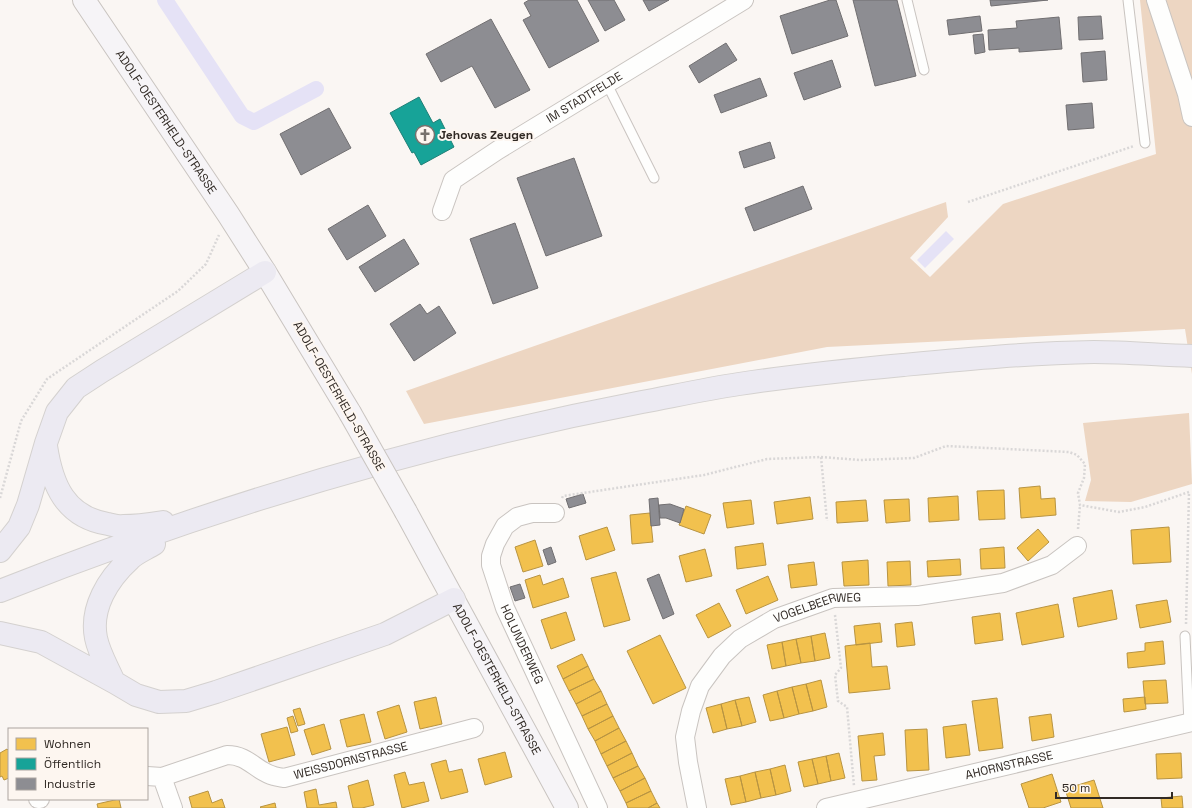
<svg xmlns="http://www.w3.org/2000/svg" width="1192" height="808" font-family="'Space Grotesk',sans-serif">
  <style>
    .green { fill: #edd6c2 }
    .water { fill: #e5e2f6 }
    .homes { fill: #f2c14e; stroke: #b89442 }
    .public { fill: #17a398; stroke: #1f7f76 }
    .industry { fill: #8d8d92; stroke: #716f71 }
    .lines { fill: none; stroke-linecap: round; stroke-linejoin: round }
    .canal { stroke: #e5e2f6; stroke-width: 16 }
    .lane-casing { stroke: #c9c4c0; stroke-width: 11 }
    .street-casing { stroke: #c9c4c0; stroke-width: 20 }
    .secondary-casing { stroke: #c9c4c0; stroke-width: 24 }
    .primary-casing { stroke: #d4d1cf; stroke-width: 24 }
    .path { stroke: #d9d7d7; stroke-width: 2.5; stroke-dasharray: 2 2; stroke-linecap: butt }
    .lane { stroke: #fefefd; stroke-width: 9 }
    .street { stroke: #fefefd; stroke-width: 18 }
    .secondary { stroke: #f6f4f7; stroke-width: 22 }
    .primary { stroke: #eceaf2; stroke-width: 22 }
    .secondary-bridge-casing { stroke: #c9c4c0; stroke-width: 24; stroke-linecap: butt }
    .secondary-bridge { stroke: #f6f4f7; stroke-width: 22 }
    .labels { text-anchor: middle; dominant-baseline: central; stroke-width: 4; stroke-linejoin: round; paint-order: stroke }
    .street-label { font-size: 12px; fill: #312a25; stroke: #fdf6f0 }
    .poi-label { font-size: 12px; font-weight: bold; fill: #312a25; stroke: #fdf6f0; text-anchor: start }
  </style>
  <rect width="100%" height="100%" fill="#faf6f3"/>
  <path class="green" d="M1140,0H1192V374L1185,329L827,347L424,424L406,391L946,202L948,217L910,258L930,277L1003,204L1156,154Z
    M1189,413L1192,484L1131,502L1085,501L1091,480L1083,423Z"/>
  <path class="water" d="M946,231L954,239L925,268L917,260Z"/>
  <path class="homes" d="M1040,486L1041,499L1055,498L1056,515L1021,518L1019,488Z
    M1004,490L1005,519L979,520L977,491Z
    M958,496L959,520L929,522L928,498Z
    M810,497L813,519L777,524L774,502Z
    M909,499L910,521L886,523L884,500Z
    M751,500L754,524L727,528L723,503Z
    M866,500L868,521L837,523L836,502Z
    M686,506L711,515L704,534L679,525Z
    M650,513L653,542L632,544L630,515Z
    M607,527L615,550L586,560L579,536Z
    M1169,527L1171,562L1133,564L1131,530Z
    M1038,529L1049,542L1028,561L1017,548Z
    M535,540L543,566L523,572L515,547Z
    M763,543L766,565L737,569L735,547Z
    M1004,547L1005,568L981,569L980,549Z
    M705,549L712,576L686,582L679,556Z
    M960,559L961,575L928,577L927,561Z
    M868,560L869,585L844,586L842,562Z
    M910,561L911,585L888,586L887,562Z
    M814,562L817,585L791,588L788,565Z
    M616,572L630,620L604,627L591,578Z
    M540,575L543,585L563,578L569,597L533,608L525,580Z
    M768,576L778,600L746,614L736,590Z
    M1112,590L1117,619L1078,627L1073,598Z
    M1167,600L1171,622L1140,628L1136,605Z
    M719,603L731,626L708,638L696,615Z
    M1058,604L1064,637L1022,645L1016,613Z
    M566,612L575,640L551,649L541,620Z
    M1000,613L1003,640L975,644L972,617Z
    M912,622L915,645L897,647L895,624Z
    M880,623L882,642L856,645L854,626Z
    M825,633L830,658L815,661L811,636Z
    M660,635L686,688L653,704L627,651Z
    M811,636L815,661L801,663L796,639Z
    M796,639L801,663L786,666L782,642Z
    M1163,641L1165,664L1128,668L1127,653L1145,651V643Z
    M782,642L786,666L772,669L767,645Z
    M870,643L872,667L887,666L890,689L849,693L845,646Z
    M582,654L588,666L563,679L557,666Z
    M588,666L594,679L569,691L563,679Z
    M594,679L601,691L576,704L569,691Z
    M821,680L827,707L813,711L806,684Z
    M1166,680L1168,703L1145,704L1143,681Z
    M806,684L813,711L799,714L792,687Z
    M792,687L799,714L784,718L777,691Z
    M601,691L607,704L582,716L576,704Z
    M777,691L784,718L770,721L763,695Z
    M436,697L442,724L420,729L414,702Z
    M749,697L756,722L742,726L735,700Z
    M1145,697L1146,709L1124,712L1123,699Z
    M997,698L1003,748L979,751L972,701Z
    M735,700L742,726L727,729L721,704Z
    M607,704L613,716L588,729L582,716Z
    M721,704L727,729L713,733L706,708Z
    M399,705L407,732L385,739L377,712Z
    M300,708L305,724L298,726L293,710Z
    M364,714L371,742L347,747L340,720Z
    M1051,714L1054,737L1032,741L1029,717Z
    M293,716L298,731L291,733L287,718Z
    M613,716L619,728L595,741L588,729Z
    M324,724L331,749L312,755L304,730Z
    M966,724L970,755L946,758L943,727Z
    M287,727L295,755L269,762L261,734Z
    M619,728L626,741L601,754L595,741Z
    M927,729L929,770L907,771L905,730Z
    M883,733L885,755L874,756L877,780L862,781L858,736Z
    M626,741L632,753L607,766L601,754Z
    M7,749L9,751V778L4,780L2,776L0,777V753Z
    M505,752L512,777L485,785L478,759Z
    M632,753L638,766L613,778L607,766Z
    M839,753L845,778L831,781L826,756Z
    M1181,753L1182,778L1157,779L1156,754Z
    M826,756L831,781L818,784L812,759Z
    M812,759L818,784L804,787L798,762Z
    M446,760L449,772L462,769L468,792L441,799L431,764Z
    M785,765L791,791L776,795L770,769Z
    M638,766L645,778L620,791L613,778Z
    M770,769L776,795L761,798L755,772Z
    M405,772L409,785L424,782L429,801L402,808L394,775Z
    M755,772L761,798L746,802L740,776Z
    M1052,774L1061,802L1043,808H1029L1021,784Z
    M740,776L746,802L731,805L725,779Z
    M645,778L651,791L626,803L620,791Z
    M368,780L374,805L362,808H353L348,786Z
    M1094,780L1103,808H1071L1065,789Z
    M316,789L319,805L336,802L337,808H307L304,792Z
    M208,791L212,803L222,799L225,808H192L189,797Z
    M651,791L657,803L648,808H628L626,803Z
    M1182,796L1183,808H1162L1161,798Z
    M119,799L121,808H98L97,804Z
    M275,803L276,808H261L260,807Z
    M657,803L660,808H648Z"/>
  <path class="public" d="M419,97L433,123L440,119L454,147L421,165L414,152L412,153L390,113Z"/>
  <path class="industry" d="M529,0H577L599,41L549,68L523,20L531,16L524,3Z
    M588,0H614L625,20L605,31Z
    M643,0H669L649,11Z
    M830,0H836L848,36L792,54L780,16Z
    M853,0H897L916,76L875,86Z
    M990,0H1048L991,6Z
    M980,16L982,31L949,35L947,20Z
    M1101,16L1103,39L1079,40L1078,17Z
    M1059,17L1062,49L1019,52V48L989,50L988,30L1017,28L1016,21Z
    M491,19L530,90L495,108L472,66L441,82L426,54Z
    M983,34L985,52L975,54L973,35Z
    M726,43L737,60L699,83L689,66Z
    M1105,51L1107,80L1083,82L1081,53Z
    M832,60L841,87L804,100L794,73Z
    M760,78L767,96L721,113L714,95Z
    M1092,103L1094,128L1068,130L1066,105Z
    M329,108L351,148L301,175L280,134Z
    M770,142L775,158L744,168L739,152Z
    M574,158L602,236L546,256L517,178Z
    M803,186L812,209L754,231L745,208Z
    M368,205L386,236L347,260L328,229Z
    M515,223L538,288L493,304L470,239Z
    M404,239L419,264L375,292L359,267Z
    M420,304L427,314L439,306L456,333L414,361L390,324Z
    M583,494L586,503L569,508L566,499Z
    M658,498L660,525L651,526L649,499Z
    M670,504L684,509L680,523L666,518H660L659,505Z
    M551,547L556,562L548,565L543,550Z
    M659,574L674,614L663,619L647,579Z
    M520,584L525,598L515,601L510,587Z"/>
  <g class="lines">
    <path class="canal" d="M165,0L242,116L254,122L316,89"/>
    <defs>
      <path id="lane" d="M907,0L924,70
        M1128,0L1145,143
        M607,84L654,178
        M1185,636L1189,723"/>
      <g id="street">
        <path d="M1156,0L1187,94L1192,117"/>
        <path id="s1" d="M442,211L453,180L498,150L744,0"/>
        <path id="s2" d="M555,513H532L517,517L505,526L495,544L491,556V565L505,608L598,808"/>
        <path d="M147,776L162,777L173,808"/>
        <path id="s3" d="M162,777L227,755C249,755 255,771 274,776C277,777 280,777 284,778L474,728"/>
        <path d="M38,799H40"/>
        <path id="s4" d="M697,808L688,762L685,737L691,711L700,686L722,656L740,639L774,619L833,598L917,596L1003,583L1052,565L1077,546"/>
        <path id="s5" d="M826,808L1192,722"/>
      </g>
      <g id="secondary">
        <path id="s6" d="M84,0L228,214L265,272L350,413"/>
        <path id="s7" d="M406,512L567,808"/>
      </g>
      <path id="primary" d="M46,446C52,485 65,517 108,524C113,525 118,527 123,526C136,526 150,524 163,522
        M0,551L19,527L28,505L46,443L57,412L76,388L102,371L265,272
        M0,591C207,509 423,444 642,402C674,396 706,389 739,384C793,376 849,370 903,365C967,359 1030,353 1094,352C1126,352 1159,355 1192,356
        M0,633L41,642L114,682L136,695L159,702L186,701L216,692L385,634L454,599
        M114,682C108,668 99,653 96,638C90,608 108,579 130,559C136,553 146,549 154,544"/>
    </defs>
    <use href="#lane" class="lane-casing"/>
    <use href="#street" class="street-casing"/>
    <use href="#secondary" class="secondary-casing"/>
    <use href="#primary" class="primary-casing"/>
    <path class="path" d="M968,202L1134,146
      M821,457L860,460L914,458L946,446L1069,452L1077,455L1085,464L1084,478L1078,493L1080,505L1119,512L1145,507L1189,492L1186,624
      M0,498L21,421L47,379L178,291L206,264L219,235
      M562,498L563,496L704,475L767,459L821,457L827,521
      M1078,529L1080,505
      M835,615L841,668L835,675L838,701L847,707L854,786"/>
    <use href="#lane" class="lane"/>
    <use href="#street" class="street"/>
    <use href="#secondary" class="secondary"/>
    <use href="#primary" class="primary"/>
    <defs>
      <path id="secondary-bridge" d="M350,413L406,512"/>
    </defs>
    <use href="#secondary-bridge" class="secondary-bridge-casing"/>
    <use href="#secondary-bridge" class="secondary-bridge"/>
  </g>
  <defs>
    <symbol id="church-ring" viewBox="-11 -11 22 22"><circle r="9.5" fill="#fdf6f0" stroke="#77716d" stroke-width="1.5"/><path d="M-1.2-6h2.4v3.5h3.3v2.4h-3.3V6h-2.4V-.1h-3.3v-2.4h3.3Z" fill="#77716d"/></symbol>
  </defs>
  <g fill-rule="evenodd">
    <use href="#church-ring" x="414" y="124" width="22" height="22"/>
  </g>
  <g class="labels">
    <g class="street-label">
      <text stroke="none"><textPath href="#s1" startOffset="188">IM STADTFELDE</textPath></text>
      <text stroke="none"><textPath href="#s6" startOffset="147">ADOLF-OESTERHELD-STRASSE</textPath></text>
      <text transform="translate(339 396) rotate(60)">ADOLF-OESTERHELD-STRASSE</text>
      <text stroke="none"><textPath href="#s4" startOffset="272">VOGELBEERWEG</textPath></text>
      <text stroke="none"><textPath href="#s2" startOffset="181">HOLUNDERWEG</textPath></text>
      <text stroke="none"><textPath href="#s7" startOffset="190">ADOLF-OESTERHELD-STRASSE</textPath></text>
      <text stroke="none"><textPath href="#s3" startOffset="200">WEISSDORNSTRASSE</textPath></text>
      <text stroke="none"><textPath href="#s5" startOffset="188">AHORNSTRASSE</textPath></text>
    </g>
    <g class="poi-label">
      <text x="439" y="135">Jehovas Zeugen</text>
    </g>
  </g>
  <rect x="8" y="728" width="140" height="72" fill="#fdf6f0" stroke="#aba49f"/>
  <rect x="16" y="738" width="20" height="12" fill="#f2c14e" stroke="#aba49f"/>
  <text x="44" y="748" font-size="12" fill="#312a25">Wohnen</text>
  <rect x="16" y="758" width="20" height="12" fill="#17a398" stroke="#aba49f"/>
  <text x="44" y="768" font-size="12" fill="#312a25">Öffentlich</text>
  <rect x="16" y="778" width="20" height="12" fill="#8d8d92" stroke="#aba49f"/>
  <text x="44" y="788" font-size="12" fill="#312a25">Industrie</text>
  <path d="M1056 792v6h116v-6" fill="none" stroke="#312a25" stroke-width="2"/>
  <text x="1062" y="792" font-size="12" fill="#312a25" stroke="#fdf6f0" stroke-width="3" paint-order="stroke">50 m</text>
</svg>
